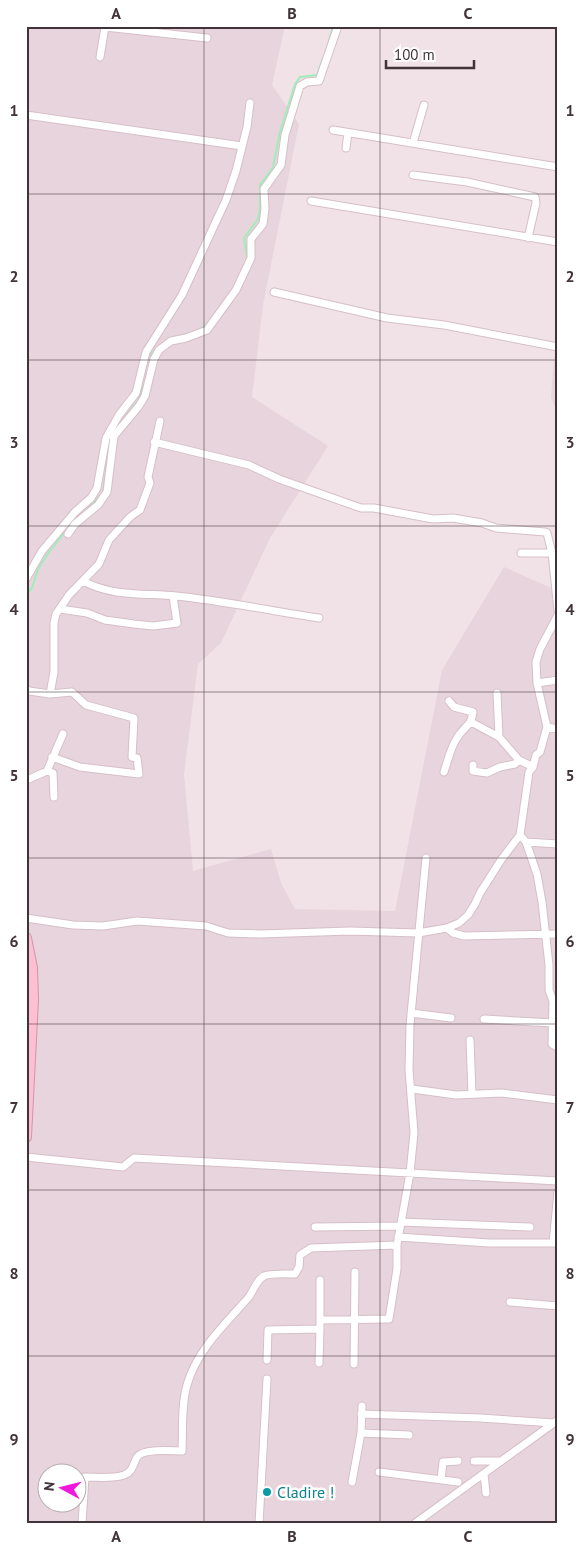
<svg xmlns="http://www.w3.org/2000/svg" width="584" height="1550" font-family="'PT Sans',sans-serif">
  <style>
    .residential { fill: #e8d4dc; fill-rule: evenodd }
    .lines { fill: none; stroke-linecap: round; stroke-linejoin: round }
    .stream { stroke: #9fedbb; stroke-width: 2 }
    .street-casing { stroke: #d6bfc8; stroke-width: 9 }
    .secondary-casing { stroke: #d395a8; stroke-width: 12 }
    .street { stroke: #fff; stroke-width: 7 }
    .secondary { stroke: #fdc0d2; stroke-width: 10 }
    .grid { fill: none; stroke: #42333a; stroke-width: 1; stroke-opacity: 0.55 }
    .culture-dot { fill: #0f9aa8; stroke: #fff; stroke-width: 2 }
    .labels { text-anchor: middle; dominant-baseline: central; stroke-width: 5; stroke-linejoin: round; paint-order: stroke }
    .culture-label { font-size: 16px; fill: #0d838f; stroke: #fff; text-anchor: start }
    .neatline { fill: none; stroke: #42333a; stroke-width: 2 }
    .grid-label { font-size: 16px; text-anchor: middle; font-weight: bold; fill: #42333a }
  </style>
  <rect width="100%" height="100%" fill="#f1e2e7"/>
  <path class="residential" d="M26,26H285L272,85L299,124L263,305L252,397L328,446L270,538L221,643L198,664L184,774L193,871L271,849L281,883L295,909L395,911L442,670L504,567L558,591V1524H26ZM48,1472H78V1502H48Z
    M558,307V414L551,398Z"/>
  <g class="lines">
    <path class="stream" d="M326,52L333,26
      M245,263L247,257L244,238L258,219L260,209V185L273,167L280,132L295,84L300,77L317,75L323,58
      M199,330L207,324
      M175,337L190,333
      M151,357L152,353L156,349
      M115,430L139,399L146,379
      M103,493L108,458
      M88,509L100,496
      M26,595L32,588L38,569L49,552L73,522"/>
    <defs>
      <path id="street" d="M100,57L105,27L207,38
        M26,115L242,146
        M333,130L558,167
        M413,143L424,105
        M346,148L348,133
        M413,175L467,182L535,197L536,203L528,238
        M311,201L558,242
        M274,292L387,318L444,325L558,347
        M154,442L249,465L279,479L361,508H374L433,519L453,518L482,523L496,528L545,532L547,533L552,553L558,610
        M68,534L75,524L98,505L107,492L114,436L139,406L145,396L154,359L159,350L171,341L186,338L207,330L236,290L251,258V239L263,224L265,209L264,189L281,165L285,135L300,86L307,82L319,81L338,26
        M521,553H552
        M26,579L42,551L75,512L91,498L97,488L106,438L119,415L136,393L146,352L182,295L226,200L236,171L247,127L250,103
        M83,581C113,597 143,593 176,596C224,601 272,611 319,618
        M60,609L87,613L105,620L134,624L153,626L177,623L173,596
        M537,683L558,680
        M26,689L29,691L50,694L72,692L86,705L134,718L132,757L137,758L139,774L80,767L52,757
        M497,693L499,737
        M50,694L54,672V623L56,614L69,595L99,564L109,540L130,517L140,510L150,483L148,477L160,421
        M471,722L499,737L519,760L533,767
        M547,727L558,729
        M473,765V771L487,773L500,767L515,764L519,760
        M47,771L53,773L54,797
        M444,772C448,760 451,745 459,735C466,725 471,726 473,712L454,707L449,701
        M26,779H29L47,771L63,734
        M520,835L526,842L537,874L542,902L549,965V990L553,1001L552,1044L558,1047
        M526,842L558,844
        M26,918L73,925L103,926L137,921L206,926L228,933L260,934L350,931L418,933L447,928L459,923L468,915L475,904L480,893L501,860L520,835L529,772L533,767L536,755L540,752L547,727L537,683L536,662L540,649L558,615
        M447,928L453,933L464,936L558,934
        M411,1013L451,1018
        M484,1019L553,1023
        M470,1040L472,1094
        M412,1089L456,1095L502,1093L558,1100
        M26,1157L123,1167L134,1158L558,1181
        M401,1222L530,1227
        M315,1227L400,1226
        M398,1237L489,1243H558
        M553,1243L558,1192
        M320,1280V1320
        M510,1302L558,1306
        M267,1360L268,1330L320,1329V1320L389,1319L397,1269V1245L410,1173L414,1133L409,1070L410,1025L426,858
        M319,1363L320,1329
        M354,1364L355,1272
        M361,1414L480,1418L554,1423
        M361,1433L409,1435
        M474,1461H500
        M379,1472L458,1482
        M484,1474L486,1493
        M441,1480L443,1462L458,1461
        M352,1482L361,1433L362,1406
        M82,1524L85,1477C97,1477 112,1479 124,1475C133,1472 133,1464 137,1457C143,1448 172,1451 182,1451C183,1430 181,1406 187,1385C197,1350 225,1324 248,1298C254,1291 256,1280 264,1276C269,1273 288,1274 295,1274L299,1267L300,1255L311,1248L397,1245
        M259,1524L267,1379
        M414,1524L558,1420"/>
      <path id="secondary" d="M26,938L32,968L33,1000L26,1137"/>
    </defs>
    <use href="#street" class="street-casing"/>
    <use href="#secondary" class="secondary-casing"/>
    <use href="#street" class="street"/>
    <use href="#secondary" class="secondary"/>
  </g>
  <path class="grid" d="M204,26V1524M380,26V1524M26,194H558M26,360H558M26,526H558M26,692H558M26,858H558M26,1024H558M26,1190H558M26,1356H558"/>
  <circle class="culture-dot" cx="267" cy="1492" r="5"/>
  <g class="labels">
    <g class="culture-label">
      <text x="277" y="1492">Cladire !</text>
    </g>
  </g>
  <rect width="584" height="1550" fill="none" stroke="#ffffff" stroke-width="55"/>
  <g transform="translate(62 1488) rotate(277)"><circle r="24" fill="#ffffff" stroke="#b3adb0"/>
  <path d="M0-4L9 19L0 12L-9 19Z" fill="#f317dd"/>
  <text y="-8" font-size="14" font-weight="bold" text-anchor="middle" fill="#42333a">N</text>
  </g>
  <path d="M386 60v8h88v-8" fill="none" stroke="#42333a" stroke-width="2.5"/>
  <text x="394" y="60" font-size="15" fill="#42333a" stroke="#ffffff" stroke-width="4" paint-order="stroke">100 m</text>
  <rect x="28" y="28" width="528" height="1494" class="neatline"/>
  <g class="grid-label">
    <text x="116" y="19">A</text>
    <text x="292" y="19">B</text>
    <text x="468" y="19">C</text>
    <text x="14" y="116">1</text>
    <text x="570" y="116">1</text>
    <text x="14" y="282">2</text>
    <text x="570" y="282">2</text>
    <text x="14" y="448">3</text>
    <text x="570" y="448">3</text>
    <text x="14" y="615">4</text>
    <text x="570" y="615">4</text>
    <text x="14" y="781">5</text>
    <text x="570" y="781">5</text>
    <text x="14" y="947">6</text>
    <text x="570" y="947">6</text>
    <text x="14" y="1113">7</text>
    <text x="570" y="1113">7</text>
    <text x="14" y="1279">8</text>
    <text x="570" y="1279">8</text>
    <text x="14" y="1445">9</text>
    <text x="570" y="1445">9</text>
    <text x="116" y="1542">A</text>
    <text x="292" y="1542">B</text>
    <text x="468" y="1542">C</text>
  </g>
</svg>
